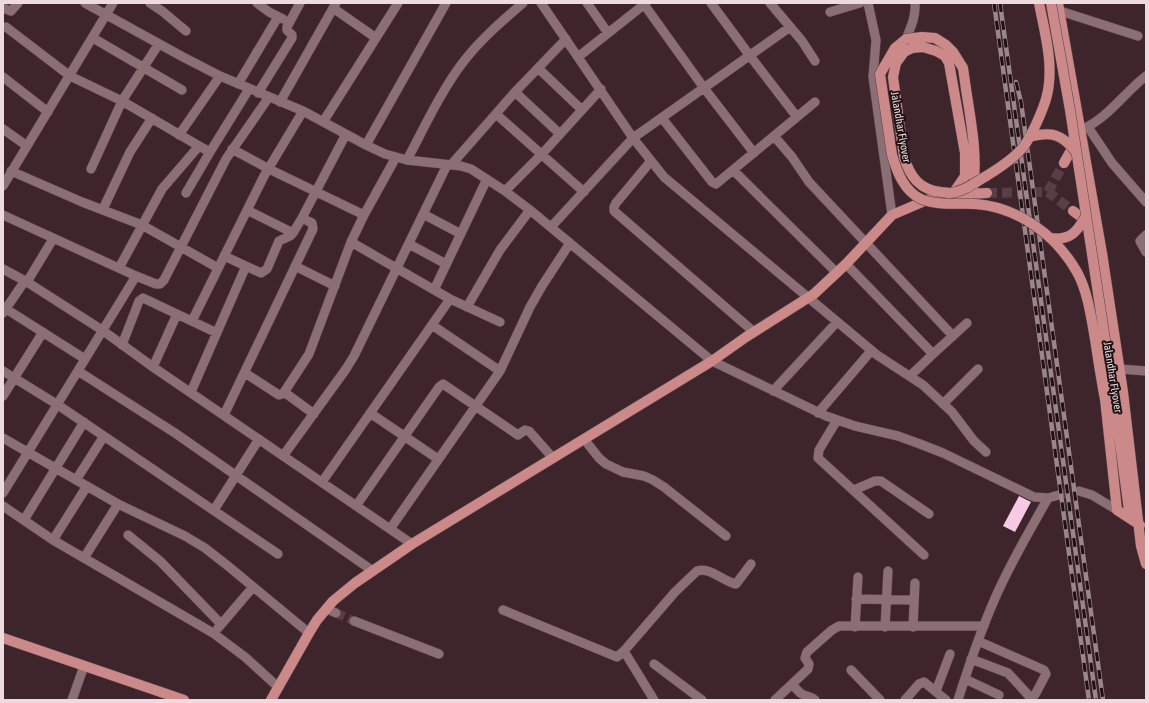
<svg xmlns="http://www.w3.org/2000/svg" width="1149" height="703" font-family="'Asap Condensed',sans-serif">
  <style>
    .building { fill: #f7c9e5 }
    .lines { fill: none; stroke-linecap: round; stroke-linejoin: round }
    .minor-tunnel { stroke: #583f46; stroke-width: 9; stroke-dasharray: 9 4.5; stroke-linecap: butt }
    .major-tunnel { stroke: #583f46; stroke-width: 10; stroke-dasharray: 10 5; stroke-linecap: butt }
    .minor-casing { stroke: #584349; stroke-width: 10 }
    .major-casing { stroke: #584349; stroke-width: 11 }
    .minor { stroke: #8c6e75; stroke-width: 9 }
    .major { stroke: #cc8989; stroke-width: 10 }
    .rail-casing { stroke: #9c868b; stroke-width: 4.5 }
    .rail { stroke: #1d1114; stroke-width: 3; stroke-dasharray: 9; stroke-linecap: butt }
    .major-bridge-casing { stroke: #584349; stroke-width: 11; stroke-linecap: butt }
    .major-bridge { stroke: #cc8989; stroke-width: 10 }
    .labels { text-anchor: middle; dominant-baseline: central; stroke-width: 4; stroke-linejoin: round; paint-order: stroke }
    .street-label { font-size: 11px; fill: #eddbdf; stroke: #1d1114 }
  </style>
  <rect width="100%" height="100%" fill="#3e242b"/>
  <path class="building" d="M1019,496L1031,502L1015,532L1003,526Z"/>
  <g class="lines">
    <path class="minor-tunnel" d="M1059,495L1079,491
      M336,613L354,621"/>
    <path class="major-tunnel" d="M1048,192L1064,163
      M987,193L1048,192L1073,211"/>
    <defs>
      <path id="minor" d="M85,3L183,57L220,76L303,111L366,145L385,154L407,160L461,166L471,169L505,191L530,210L712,361L826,416L855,426L898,436L920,444L943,453L1034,497L1048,498L1059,495
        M150,3L162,11L186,31
        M257,3L269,12L283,19
        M541,3L633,138L664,177L877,355L923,385L952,412L974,441L986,452
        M587,3L608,33
        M643,3L704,88L754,153
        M711,3L750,56L797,117
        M770,3L802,41L815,61
        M868,3L876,40L873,77L892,215
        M3,8L11,11L18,3
        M333,8L376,38
        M1060,11L1138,36
        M830,12L860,3
        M6,27L70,76L122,101L199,146
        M93,38L182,90
        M906,39C911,27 916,16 915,3
        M578,57L646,3
        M538,68L582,110
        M3,77L48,112
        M238,84L278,17
        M515,92L560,134
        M258,93L292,38V35L287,30V27L300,3
        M280,102L336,3
        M496,114L584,192
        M662,118L712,182L716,184L815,102
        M323,122L398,3
        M1088,127L1112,163L1146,202
        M3,129L27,146
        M1083,129C1109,117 1124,93 1146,76
        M179,135L220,76
        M774,136L792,157L809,182L953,336
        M366,145L446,3
        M232,149L269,169L364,215
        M396,157L364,215L351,242L450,299L500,322
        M407,160C424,128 442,89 464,61C481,39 502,21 523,3
        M651,161L616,203L614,207V211L754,332
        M451,165L515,92L566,39
        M91,169L122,101L158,45
        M733,170L837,273
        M11,171L82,202L142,225L218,268
        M3,186L113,3
        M505,191L542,154L601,89
        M186,193L210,152
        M103,209L130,152L152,118
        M247,210L293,233
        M423,214L461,234
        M3,215L136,276L3,493
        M551,227L633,138L790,27
        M1146,235L1140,241L1146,252
        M409,244L446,264
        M224,256L261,273L267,269L279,241L290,236L293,233L302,218
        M846,264L933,354
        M295,266L335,286
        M119,268L162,189L199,146L210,152L249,89
        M3,269L27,282L102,330L153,367L412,544
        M136,276L156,284H160L164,280L226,159L269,97
        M27,282L53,239
        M434,290L487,179
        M3,307L85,359
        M467,307L500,250L530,210
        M3,313L24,282
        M192,321L264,176L303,111
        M432,325L500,371
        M122,345L139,301L143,298L217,333
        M153,367L177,314
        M1120,369L1146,371
        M3,371L58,405L278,554
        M78,371L175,433L373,571
        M245,373L279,395L283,394L309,354L351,242
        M910,376L933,354L967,323
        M773,391L837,322
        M191,392L246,266
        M284,392L314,414
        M3,396L43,332
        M943,404L978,369
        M370,413L438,459
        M818,413L871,351
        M224,415L313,229L312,223L302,218L346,134
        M837,420L819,450L818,458L924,555
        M3,438L118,504L185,536L205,548L228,566L309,633
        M584,439L599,458L606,464L623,472L644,476L653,480L664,487L726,536
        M283,456L346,369L354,356L447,165
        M76,480L104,436
        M322,482L450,299
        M854,490L875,481H881L929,514
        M1079,491L1092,495L1117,510
        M3,506L53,540L213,633L245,657L278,687
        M356,506L439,387L443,384L518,435L525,430L529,431L553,458
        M214,510L259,439
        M24,520L84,422
        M390,529L500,371L530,307L542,286L570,243
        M128,535L160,561L221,624
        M53,540L87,486
        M84,558L118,504
        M856,599L914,600
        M327,609L336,613
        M503,610L617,657L624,651L675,592L697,571C711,567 722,581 736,584L751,564
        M354,621L439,654
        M855,627L858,577
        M885,627L888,571
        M913,627L915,583
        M218,628L253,587
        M624,651L654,700
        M971,659L1008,673L1030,697H1033L1036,693L1046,674L1044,670L978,641
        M654,664L702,700
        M851,670L880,700
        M965,679L999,695
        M792,684C795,687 798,692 802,694C807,697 811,696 815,700
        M936,691L950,654
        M72,700L84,666
        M775,700L808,669L809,664L805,658L807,652L832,630L839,626H984
        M905,700L919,684L924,682L946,700
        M958,700C969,665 981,630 996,596C1011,562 1030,530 1048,498"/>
      <path id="major" d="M1058,3L1102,253L1123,392L1141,546L1146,564
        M949,63L965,153V176L952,195
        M966,89C971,122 978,156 973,190
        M1064,163L1076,141
        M1073,211L1091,224
        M1114,398L1130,518
        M1105,399L1117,510L1140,525
        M3,638L184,700
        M271,700L309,633L317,620L333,601L355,583L412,544L712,361L746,337L814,294L846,264L892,215L934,197L952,195L987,193"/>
    </defs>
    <use href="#minor" class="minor-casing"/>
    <use href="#major" class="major-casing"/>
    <use href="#minor" class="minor"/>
    <use href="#major" class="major"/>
    <defs>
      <path id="rail" d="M994,3L1089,700
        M1000,3L1096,700
        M1016,82L1021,102L1103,700"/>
    </defs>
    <use href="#rail" class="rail-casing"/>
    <use href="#rail" class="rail"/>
    <defs>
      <path id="major-bridge" d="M1051,3L1070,110L1114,398
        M949,63L945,56L936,51L923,47L912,48L904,52L896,63L893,77L904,157C910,177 920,190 941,192C944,192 947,193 950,193C964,192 977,181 988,175C1001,167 1015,158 1024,146C1032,135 1042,112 1046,99C1055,68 1045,34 1039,3
        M966,89L963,68L953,52L946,45L935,38L922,37L906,39L895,48L880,74L892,155C897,172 904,191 921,199C938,206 958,203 975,204C1018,207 1056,235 1077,272C1088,292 1091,317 1095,339C1098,359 1101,379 1105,399
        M1029,137C1051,131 1062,134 1076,152
        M1050,238C1070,241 1077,232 1086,216"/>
    </defs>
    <use href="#major-bridge" class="major-bridge-casing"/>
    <use href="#major-bridge" class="major-bridge"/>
  </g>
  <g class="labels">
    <g class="street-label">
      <text transform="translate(901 127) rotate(80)">Jalandhar Flyover</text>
      <text transform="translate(1113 377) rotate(81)">Jalandhar Flyover</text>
    </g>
  </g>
  <rect width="1149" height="703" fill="none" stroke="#eddbdf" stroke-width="8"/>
</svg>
